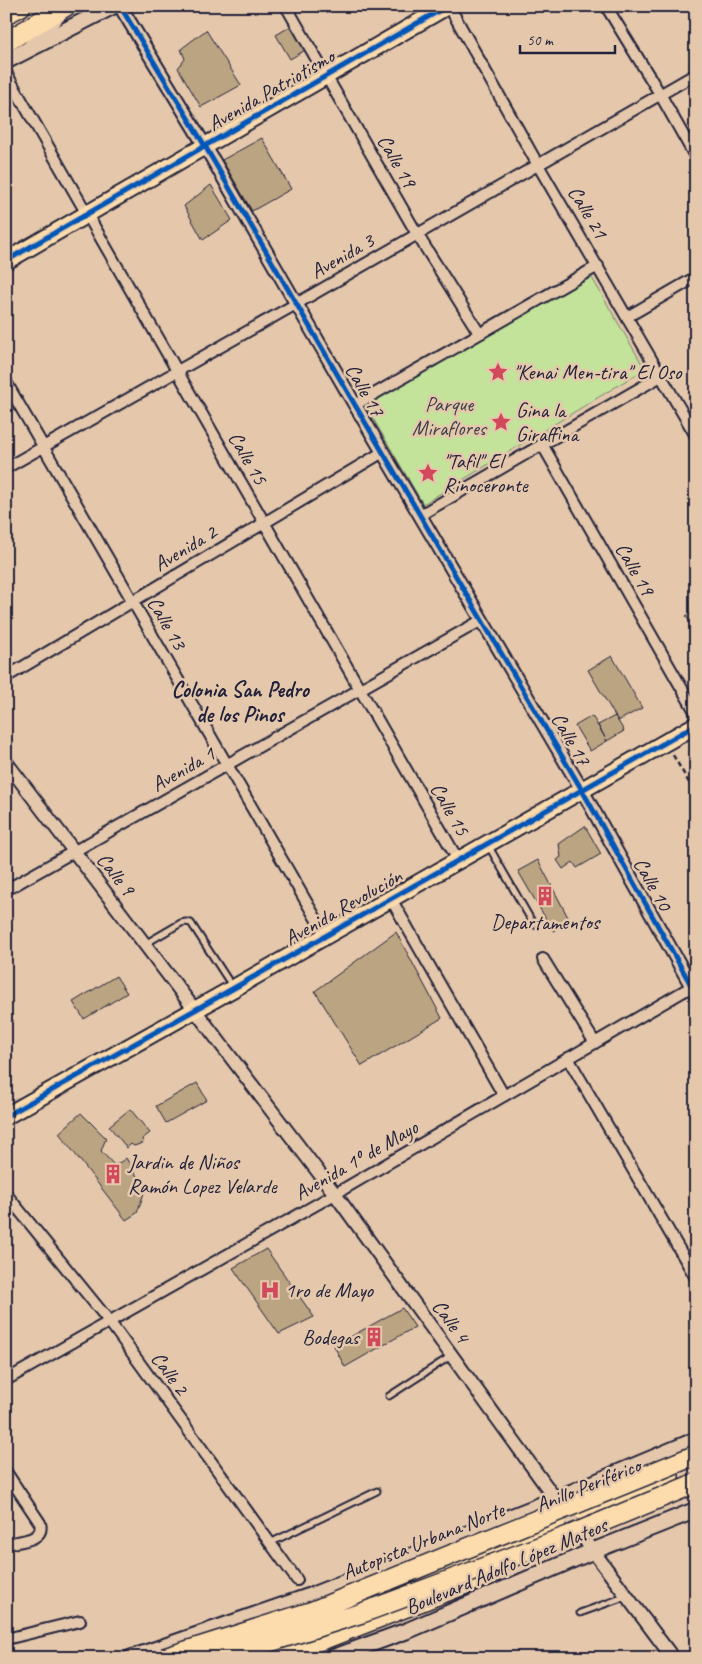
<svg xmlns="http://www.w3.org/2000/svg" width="702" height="1664" font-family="Caveat,sans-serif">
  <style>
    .green { fill: #c3e39b; stroke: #72826b }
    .building { fill: #bba481; stroke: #22223b }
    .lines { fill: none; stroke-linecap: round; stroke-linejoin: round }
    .service-casing { stroke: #22223b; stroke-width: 9 }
    .minor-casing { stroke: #22223b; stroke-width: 14 }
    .tertiary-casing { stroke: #22223b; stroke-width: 16 }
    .secondary-casing { stroke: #22223b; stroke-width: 19 }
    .primary-casing { stroke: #22223b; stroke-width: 20 }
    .motorway-casing { stroke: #22223b; stroke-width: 22 }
    .path { stroke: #22223b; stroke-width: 2.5; stroke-dasharray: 5 4; stroke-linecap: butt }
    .service { stroke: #e5c8ac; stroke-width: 5 }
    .minor { stroke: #e5c8ac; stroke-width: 10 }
    .tertiary { stroke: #e5c8ac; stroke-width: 12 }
    .secondary { stroke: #e5c8ac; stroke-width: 15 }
    .primary { stroke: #fcdcac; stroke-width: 16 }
    .motorway { stroke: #fcdcac; stroke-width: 19 }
    .motorway-bridge-casing { stroke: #22223b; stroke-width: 22; stroke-linecap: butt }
    .motorway-bridge { stroke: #fcdcac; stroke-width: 19 }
    .cycleway-casing { stroke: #e5c8ac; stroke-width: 8 }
    .cycleway { stroke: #0057b8; stroke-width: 5 }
    .labels { text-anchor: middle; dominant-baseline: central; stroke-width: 5; stroke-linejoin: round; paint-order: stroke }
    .street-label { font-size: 21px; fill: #22223b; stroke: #e5c8ac }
    .poi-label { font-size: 21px; fill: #22223b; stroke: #e5c8ac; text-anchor: start }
    .park-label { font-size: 21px; fill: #3a3f49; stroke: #e5c8ac }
    .neighbourhood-label { font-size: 22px; font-weight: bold; fill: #22223b; stroke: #e5c8ac }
  </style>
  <rect width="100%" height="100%" fill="#e5c8ac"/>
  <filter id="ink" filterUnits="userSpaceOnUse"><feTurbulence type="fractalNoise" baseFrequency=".02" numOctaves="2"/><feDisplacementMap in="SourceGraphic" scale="10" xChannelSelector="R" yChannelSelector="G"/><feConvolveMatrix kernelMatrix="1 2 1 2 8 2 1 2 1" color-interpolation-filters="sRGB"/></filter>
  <g filter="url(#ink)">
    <path class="green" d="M585,266L645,369L423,504L360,396Z"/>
    <path class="building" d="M293,25L307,49L290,59L276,35Z
      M206,30L241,85L201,107L178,68L185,59L181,49Z
      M262,138L291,189L252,211L222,160Z
      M211,185L232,220L203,240L184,206Z
      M696,610V632L686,616Z
      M612,656L642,708L618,721L588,670Z
      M592,716L607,741L590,751L575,726Z
      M615,716L624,731L607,741L598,725Z
      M585,826L601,854L577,868L573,862L563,869L557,860L561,857L559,844Z
      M538,860L570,921L553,931L518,871Z
      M396,932L442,1018L362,1066L315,991Z
      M116,976L127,993L84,1019L73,1002Z
      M197,1083L207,1100L166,1123L156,1106Z
      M130,1109L150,1133L142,1139L143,1143L134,1146L131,1144L127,1148L109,1126Z
      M81,1113L106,1138L101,1151L115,1166L126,1158L140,1181L144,1193L137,1213L126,1220L59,1133Z
      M266,1249L314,1317L279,1334L233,1268Z
      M402,1308L415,1327L345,1367L334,1346Z"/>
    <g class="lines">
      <defs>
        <path id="service" d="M488,845L534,925
          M145,944L181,923L186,922L191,923L232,986
          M389,1396L451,1356
          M270,1543L377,1491
          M580,1613L627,1596"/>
        <path id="minor" d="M286,6L417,234L479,333
          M449,6L538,165L696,436
          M606,6L660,94L696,158
          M6,73L458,860
          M627,317L696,277
          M6,382L326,936
          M355,405L598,266
          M542,444L696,713
          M6,468L296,304L696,74
          M420,515L661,376
          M6,677L383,452
          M6,890L482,620
          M391,899L504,1096
          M543,959L595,1043
          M568,1058L696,1278
          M6,1194L109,1321L297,1580
          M6,1380L335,1194L696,984
          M6,1472L40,1523C45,1541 19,1541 6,1544
          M6,1639L80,1621"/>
        <path id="tertiary" d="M120,6L205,146L355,405L582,790L696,994
          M29,47L59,16
          M6,762L335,1194L593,1551L673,1658"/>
        <path id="secondary" d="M6,61L113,6
          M131,1658L310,1596L546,1503L696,1440
          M332,1658L409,1630L593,1551L696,1510"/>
        <path id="primary" d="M6,261L447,6
          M6,1116L234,988L696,725"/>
        <path id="motorway" d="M6,14L21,6
          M6,42L66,6
          M583,1511L669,1476
          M355,1603L398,1587L556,1523
          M267,1658L327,1638L476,1580"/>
      </defs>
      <use href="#service" class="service-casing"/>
      <use href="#minor" class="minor-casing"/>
      <use href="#tertiary" class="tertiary-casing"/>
      <use href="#secondary" class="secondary-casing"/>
      <use href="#primary" class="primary-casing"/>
      <use href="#motorway" class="motorway-casing"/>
      <path class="path" d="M673,755L696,795"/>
      <use href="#service" class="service"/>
      <use href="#minor" class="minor"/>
      <use href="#tertiary" class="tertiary"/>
      <use href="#secondary" class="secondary"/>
      <use href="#primary" class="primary"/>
      <use href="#motorway" class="motorway"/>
      <defs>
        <path id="motorway-bridge" d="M164,1658L313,1611L696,1455
          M219,1658L362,1613L568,1536L696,1483"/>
      </defs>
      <use href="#motorway-bridge" class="motorway-bridge-casing"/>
      <use href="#motorway-bridge" class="motorway-bridge"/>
      <defs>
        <path id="cycleway" d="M120,6L205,146L355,405L582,790L696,994
          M6,261L447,6
          M6,1116L234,988L696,725"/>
      </defs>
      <use href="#cycleway" class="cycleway-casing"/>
      <use href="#cycleway" class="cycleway"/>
    </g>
  </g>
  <defs>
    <symbol id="sight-bare" viewBox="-9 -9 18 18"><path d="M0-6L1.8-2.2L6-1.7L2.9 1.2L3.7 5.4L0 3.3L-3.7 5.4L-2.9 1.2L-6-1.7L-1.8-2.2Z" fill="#d1495b" stroke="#e5c8ac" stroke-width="2.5" paint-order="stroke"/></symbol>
    <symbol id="building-bare" viewBox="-9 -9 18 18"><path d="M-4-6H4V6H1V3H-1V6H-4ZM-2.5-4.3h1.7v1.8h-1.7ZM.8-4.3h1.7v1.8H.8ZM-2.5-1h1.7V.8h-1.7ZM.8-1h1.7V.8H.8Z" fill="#d1495b" stroke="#e5c8ac" stroke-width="2.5" paint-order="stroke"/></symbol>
    <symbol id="hospital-bare" viewBox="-9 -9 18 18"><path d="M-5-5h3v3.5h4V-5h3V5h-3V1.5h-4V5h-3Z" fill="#d1495b" stroke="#e5c8ac" stroke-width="2.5" paint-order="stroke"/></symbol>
  </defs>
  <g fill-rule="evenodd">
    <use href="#sight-bare" x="484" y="358" width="28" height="28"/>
    <use href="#sight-bare" x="487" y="408" width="28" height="28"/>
    <use href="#sight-bare" x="414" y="459" width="28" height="28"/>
    <use href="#building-bare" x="531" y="882" width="28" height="28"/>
    <use href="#building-bare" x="99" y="1160" width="28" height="28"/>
    <use href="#hospital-bare" x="256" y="1276" width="28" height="28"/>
    <use href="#building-bare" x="360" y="1323" width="28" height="28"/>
  </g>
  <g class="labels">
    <g class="street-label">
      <text transform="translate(271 90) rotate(-30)">Avenida Patriotismo</text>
      <text transform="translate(397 161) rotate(60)">Calle 19</text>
      <text transform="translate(588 212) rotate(59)">Calle 21</text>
      <text transform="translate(342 256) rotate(-30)">Avenida 3</text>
      <text transform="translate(365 390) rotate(60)">Calle 17</text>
      <text transform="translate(248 458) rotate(60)">Calle 15</text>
      <text transform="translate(185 548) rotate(-31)">Avenida 2</text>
      <text transform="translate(635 569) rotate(60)">Calle 19</text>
      <text transform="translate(167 623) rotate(60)">Calle 13</text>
      <text transform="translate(571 739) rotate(60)">Calle 17</text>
      <text transform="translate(183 769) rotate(-30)">Avenida 1</text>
      <text transform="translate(450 809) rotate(60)">Calle 15</text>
      <text transform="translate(116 874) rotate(52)">Calle 9</text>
      <text transform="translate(653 884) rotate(61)">Calle 10</text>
      <text transform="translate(343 907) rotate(-30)">Avenida Revolución</text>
      <text transform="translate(356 1160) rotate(-30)">Avenida 1º de Mayo</text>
      <text transform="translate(451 1321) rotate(54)">Calle 4</text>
      <text transform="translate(170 1373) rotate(54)">Calle 2</text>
      <text transform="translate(588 1485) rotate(-22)">Anillo Periférico</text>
      <text transform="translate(423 1541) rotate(-22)">Autopista Urbana Norte</text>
      <text transform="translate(506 1566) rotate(-23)">Boulevard Adolfo López Mateos</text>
    </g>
    <g class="poi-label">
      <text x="513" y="372">"Kenai Men-tira" El Oso</text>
      <text x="516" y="410">Gina la<tspan x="516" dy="24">Giraffina</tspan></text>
      <text x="443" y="461">"Tafil" El<tspan x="443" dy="24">Rinoceronte</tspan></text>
      <text x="545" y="922" text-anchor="middle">Departamentos</text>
      <text x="128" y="1162">Jardin de Niños<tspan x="128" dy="24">Ramón Lopez Velarde</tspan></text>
      <text x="285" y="1290">1ro de Mayo</text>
      <text x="359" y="1337" text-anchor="end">Bodegas</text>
    </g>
    <g class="park-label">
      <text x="449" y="404">Parque<tspan x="449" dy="24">Miraflores</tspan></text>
    </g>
    <g class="neighbourhood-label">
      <text x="240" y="690">Colonia San Pedro<tspan x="240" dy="25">de los Pinos</tspan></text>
    </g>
  </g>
  <rect width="702" height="1664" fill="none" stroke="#e5c8ac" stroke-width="25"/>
  <rect x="12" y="12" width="677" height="1639" fill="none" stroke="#22223b" stroke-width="2" filter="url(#ink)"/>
  <path d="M520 45v8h95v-8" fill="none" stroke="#22223b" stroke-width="2.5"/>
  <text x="527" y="45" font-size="15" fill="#22223b" stroke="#e5c8ac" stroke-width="4" paint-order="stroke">50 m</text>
</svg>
